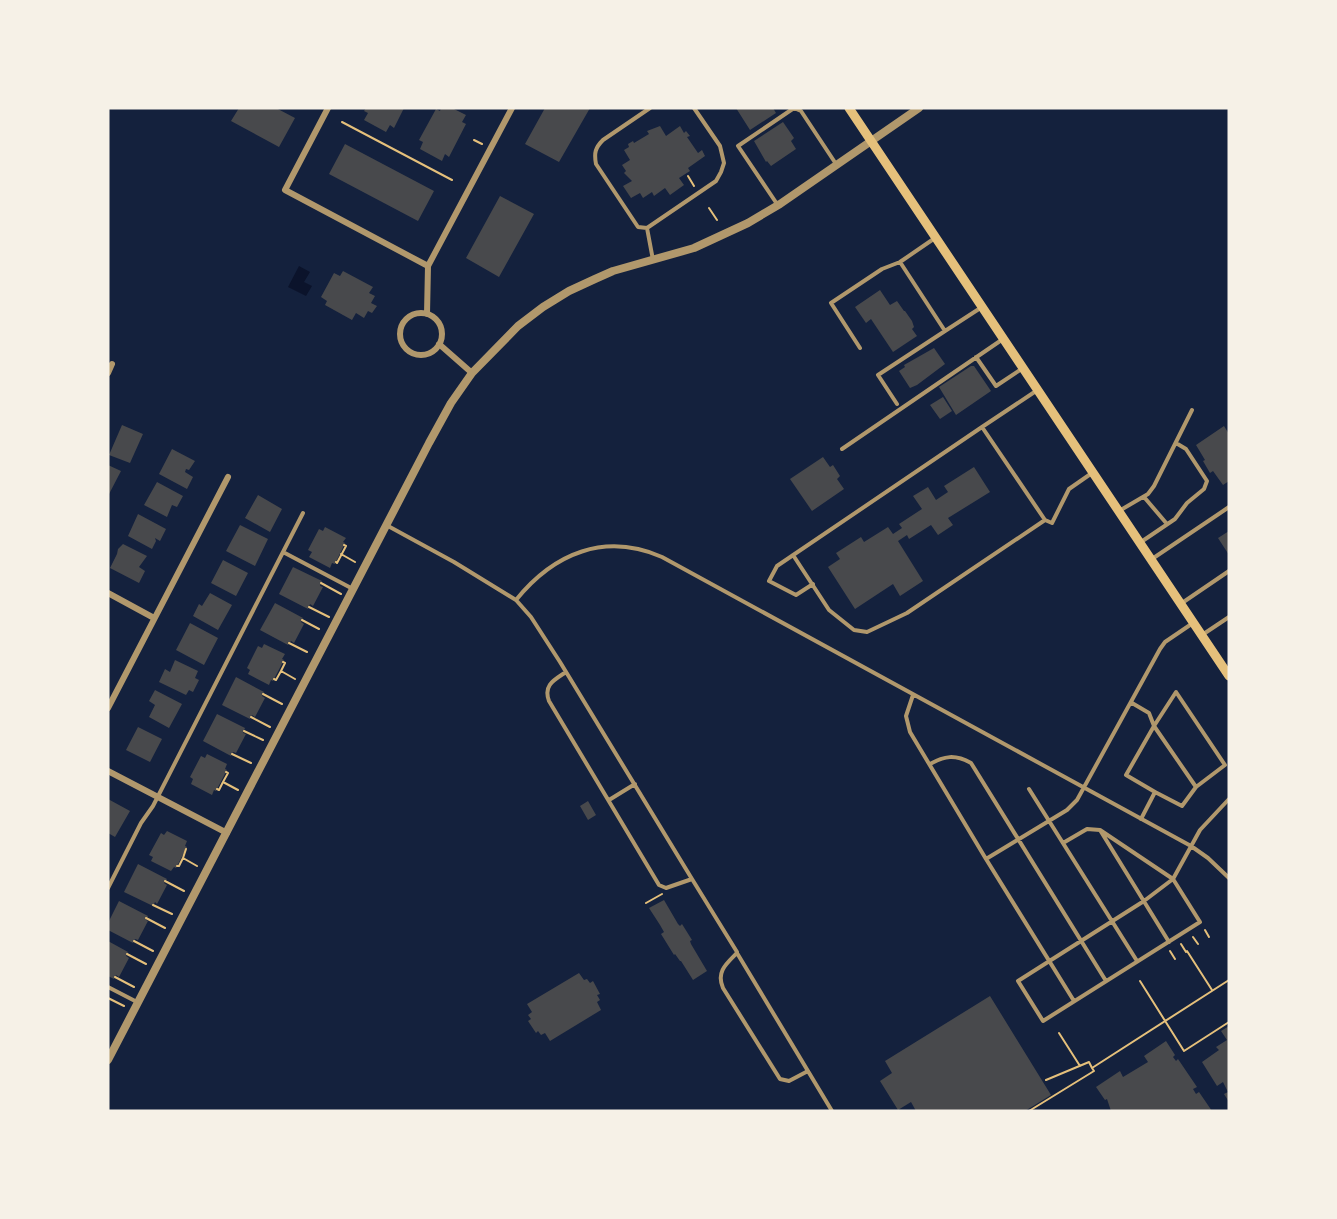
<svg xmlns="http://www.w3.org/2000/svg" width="1337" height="1219" font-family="Mulish,sans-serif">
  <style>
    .water { fill: #0b132b }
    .building { fill: #48494c }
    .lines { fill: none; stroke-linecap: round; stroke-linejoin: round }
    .path { stroke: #e5c07b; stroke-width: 2 }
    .service { stroke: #b1986c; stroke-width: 4 }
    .minor { stroke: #b1986c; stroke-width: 6 }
    .tertiary { stroke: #b1986c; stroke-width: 8 }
    .secondary { stroke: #e5c07b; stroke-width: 9 }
  </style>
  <rect width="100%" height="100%" fill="#14213d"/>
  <path class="water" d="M299,266L310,272L304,282L312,286L306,296L288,287Z"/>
  <path class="building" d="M239,108H276L295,118L279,147L231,121Z
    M366,108H404L394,128L390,125L386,132L364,120L368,113L364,111Z
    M441,108H452L466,115L462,122L466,124L449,157L445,154L442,161L420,149L423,142L419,140L436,109L440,111Z
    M545,108H590L559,162L525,144Z
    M736,108H773L776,113L750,130Z
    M783,122L794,138L791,141L796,149L771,166L767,161L766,162L754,141Z
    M660,126L666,136L680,126L684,133L686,131L690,136L687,137L698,153L702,150L705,156L688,168L690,171L679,178L684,185L670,195L665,188L654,196L652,192L643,198L640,193L631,198L623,186L632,181L624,173L626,171L622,165L630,160L624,150L629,147L628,144L633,141L634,143L649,134L647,131Z
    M345,144L434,191L418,221L329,174Z
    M500,196L534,214L499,277L466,258Z
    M343,271L373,287L369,293L375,296L371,303L377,306L372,313L368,311L364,318L356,313L352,320L325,305L327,301L321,297L334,273L340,276Z
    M880,290L890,305L897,301L904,311H905L912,321L914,327L912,329L917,336L893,352L871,319L866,323L855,307Z
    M934,348L945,364L917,385L910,388L899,371L905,367L904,365Z
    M971,366H974L991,391L956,415L939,387Z
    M943,397L952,411L940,419L930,405Z
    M122,425L143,434L130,463L109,455Z
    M1224,426L1229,434V481L1223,485L1213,471L1210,473L1203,461L1205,460L1196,445Z
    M172,449L195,461L189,470L186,469L185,472L193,477L187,489L159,474Z
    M823,457L830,467L833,465L840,476L837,479L844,489L812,511L790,479Z
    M108,465L121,471L108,496Z
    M974,467L990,492L948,518L953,525L938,535L931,525L909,539L907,535L898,541L923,581L900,596L893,584L855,609L828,567L840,559L836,553L861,537L864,542L888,527L893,534L902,528L899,524L922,509L913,496L928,487L936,500L948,492L944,486Z
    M157,482L183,496L177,507L172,505L167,517L144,505Z
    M258,495L282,509L270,532L245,518Z
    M138,514L166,529L160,541L155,538L156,541L152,549L128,536Z
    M240,525L268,539L255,566L226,551Z
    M325,527L346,538L343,542L345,543L335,564L332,563L330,568L309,557L312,552L308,550L319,529L323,531Z
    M1229,531V555L1218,538Z
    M123,544L147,556L139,567L145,571L139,583L110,568L117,554L118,549Z
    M223,560L248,573L236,596L211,583Z
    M293,567L322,581L320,586L323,587L313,606L310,604L308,609L279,594Z
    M210,593L232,605L218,630L193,616L199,604L202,606Z
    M275,603L303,618L301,622L304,624L294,643L291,641L288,645L260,630Z
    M190,623L218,638L204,665L176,650Z
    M264,644L285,654L282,659L284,660L273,681L271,680L269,685L248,674L250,670L247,668L258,646L262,648Z
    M175,660L198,671L195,678L199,680L193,692L189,690L186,695L159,682L165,669L170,672Z
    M236,677L264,692L262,696L265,698L255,717L252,715L250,719L222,705Z
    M155,690L182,704L169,728L149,717L155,705L149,701Z
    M217,714L245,728L243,733L246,734L236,753L233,752L231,756L203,741Z
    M138,727L162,739L150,762L126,750Z
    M207,754L227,764L225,769L227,770L216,791L214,790L212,795L191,784L193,779L190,777L201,756L205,758Z
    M108,799L130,811L115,837L108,833Z
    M588,801L596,815L588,820L580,806Z
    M167,831L187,841L185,846L187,847L186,849L176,868L174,867L171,871L151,861L153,857L149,855L161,833L164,835Z
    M138,864L167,879L164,883L167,885L157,904L155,902L153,906L124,892Z
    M664,900L678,924L680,926L682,924L692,940L690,941L691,944L707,971L693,980L681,961H680L675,954L674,955L661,934L664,932L660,925L649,908Z
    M119,901L148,916L146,920L148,921L138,940L135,939L133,943L108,930V923Z
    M108,941L128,952L126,956L129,958L119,977L116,975L114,979L108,976Z
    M579,973L584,980L587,979L590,983L593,981L600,994L597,995L600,1000L597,1002L601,1010L550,1041L545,1033L541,1035L538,1031L536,1033L528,1021L531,1019L528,1015L532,1012L527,1004Z
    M990,996L1051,1095L1025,1111H916L911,1102L898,1110L880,1081L892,1073L885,1061Z
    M1229,1026V1102L1224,1094L1228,1092L1223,1082L1217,1086L1202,1062L1219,1050L1216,1047L1227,1040L1221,1031Z
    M1166,1041L1175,1055L1173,1057L1176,1061L1178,1059L1197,1087L1193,1089L1196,1094L1199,1092L1212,1111H1111L1107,1099L1105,1100L1096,1087L1120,1071L1123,1077L1148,1062L1144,1056Z"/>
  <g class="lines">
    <path class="path" d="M489,108H490
      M342,122L452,180
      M474,140L482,144
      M688,176L694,186
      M709,208L717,220
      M341,554L355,562
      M336,562L337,563L346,546L344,545
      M321,583L341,594
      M309,607L329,617
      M302,620L319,629
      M289,643L307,652
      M281,671L285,663L283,662
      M274,679L276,680L281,671L295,679
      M263,694L282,704
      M251,717L270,727
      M244,731L263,740
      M232,754L251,763
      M223,782L228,773L226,772
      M217,789L219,790L223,782L238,790
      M183,858L186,849
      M177,866H179L183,858L197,866
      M165,881L184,891
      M646,903L662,894
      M153,905L172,914
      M146,918L165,928
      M1205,930L1209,937
      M1193,937L1198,944
      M134,941L153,951
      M1181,944L1186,952
      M1170,951L1175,959
      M1187,951L1212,990
      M127,954L146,964
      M115,977L134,987
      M1140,981L1184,1051L1229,1022
      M108,998L124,1006
      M1059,1033L1080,1066
      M1046,1080L1089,1062L1092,1068
      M1029,1111L1094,1071L1092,1068L1229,980"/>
    <path class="service" d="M794,108L801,111L836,164
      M777,204L738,146L794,108
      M647,228L638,227L596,164C594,153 595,148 603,140L650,108
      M935,238L900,262L945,331L982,307
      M653,260L647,228L716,181L721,172L724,163L720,146L694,108
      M860,348L831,303L882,269L900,262
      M976,357L996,386L1023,368
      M1036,391L982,427L1045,520L1052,523L1069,489L1092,473
      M897,404L878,375L945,331
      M842,449L1003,339
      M1144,497L1167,524
      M1119,511L1148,494L1154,486L1192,410
      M388,526L454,562L516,600L531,617L560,662L692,879L666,888L659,885L549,701C543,685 554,680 566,672
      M1141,542L1175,519L1187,503L1204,489L1207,481L1186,449L1176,443
      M283,552L303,513
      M793,555L829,610L854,630L867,632L907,613L1045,520
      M1152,559L1229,507
      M813,584L796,595L769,581L777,566L982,427
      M516,600C554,553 605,532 662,557L1191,846L1208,858L1229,878
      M1182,603L1229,571
      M1202,635L1229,617
      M913,695L906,716L910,732L986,859L1067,810L1077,800L1160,649L1165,642L1193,623
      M1132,703L1149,713L1154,726L1176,692L1225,765L1196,787
      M930,764C944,756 955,754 971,763L1106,981
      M1029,789L1137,961
      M609,800L635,784
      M1141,819L1155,792L1126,775L1154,726L1196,787L1182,806L1155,792
      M1100,830L1173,879L1200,922L1043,1021L1018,981L1144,901L1173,879L1200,830L1229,799
      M1063,843L1087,829L1100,830L1169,942
      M986,859L1074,1001
      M692,879L737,952
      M108,888L141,823L153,806L283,552L353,589
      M108,987L137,1002
      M808,1071L789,1081L780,1079L723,988C716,972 726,964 737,953L832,1111"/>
    <path class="minor" d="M328,108L285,190L428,266
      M400 334a21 21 0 1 1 42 0a21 21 0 1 1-42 0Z
      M427,314L428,266L512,108
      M439,344L472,373
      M108,373L112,364
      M108,593L154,618
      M108,708L228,477
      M108,771L227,833"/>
    <path class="tertiary" d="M108,1060L429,443L451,403L472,373L518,326L543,307L569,291L595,279L613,271L694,248L748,223L780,204L919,108"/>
    <path class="secondary" d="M849,108L1229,676"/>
  </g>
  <rect width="1337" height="1219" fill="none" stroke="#f6f1e7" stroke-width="219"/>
</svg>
